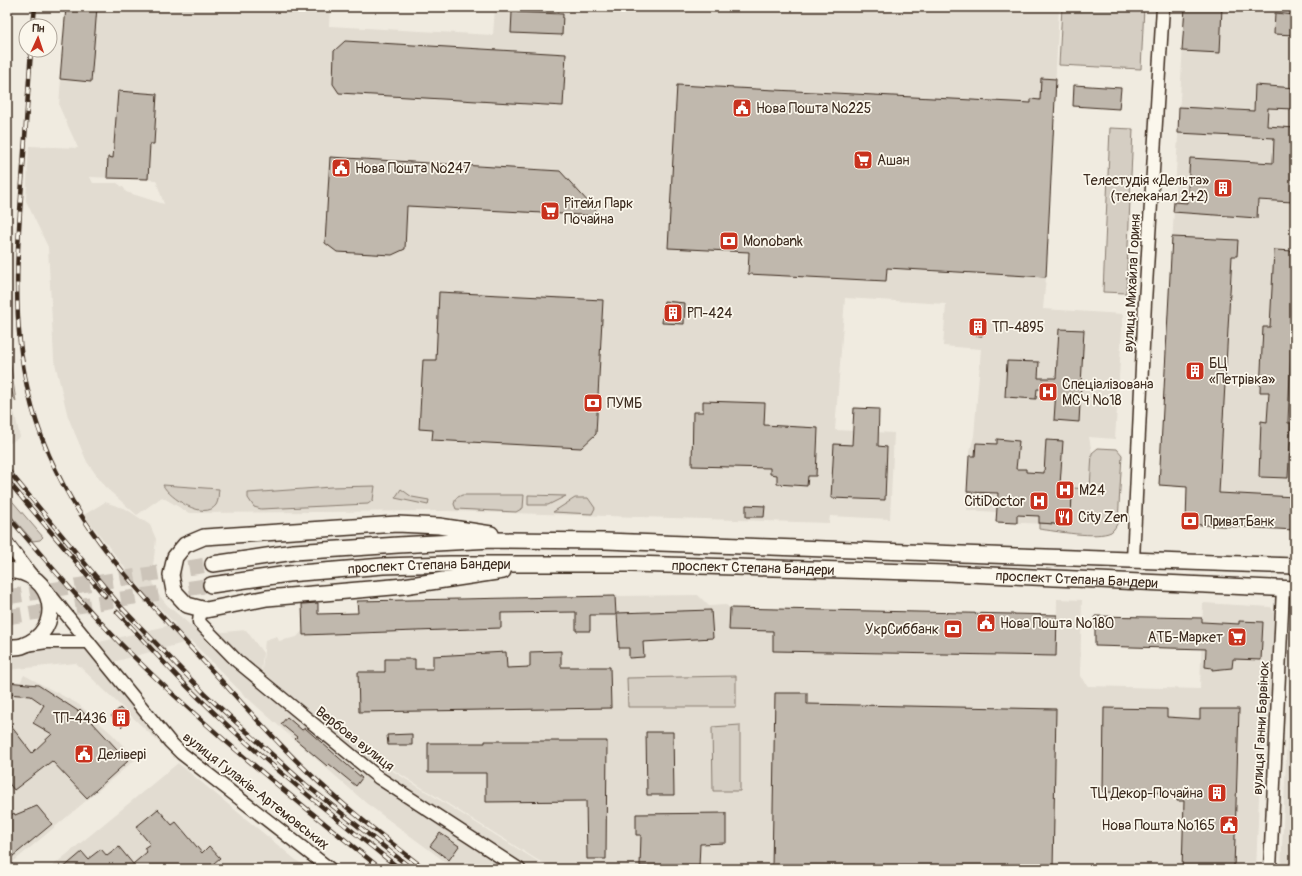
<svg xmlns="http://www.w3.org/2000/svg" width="1302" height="876" font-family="Pangolin,sans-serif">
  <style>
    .built { fill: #e2dcd1; fill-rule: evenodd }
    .green { fill: #d5cec3; stroke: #887c70 }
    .building { fill: #c0b8ad; stroke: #3b2a1e }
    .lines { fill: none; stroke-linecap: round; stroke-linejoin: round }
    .major-tunnel { stroke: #ccc4b9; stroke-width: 15; stroke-dasharray: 15 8; stroke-linecap: butt }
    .minor-casing { stroke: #3b2a1e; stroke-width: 15 }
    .major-casing { stroke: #3b2a1e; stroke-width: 18 }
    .minor { stroke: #fbf7ec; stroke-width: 12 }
    .major { stroke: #fbf7ec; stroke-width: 15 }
    .rail-casing { stroke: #3b2a1e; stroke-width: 4.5 }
    .rail { stroke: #fbf7ec; stroke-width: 3; stroke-dasharray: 9; stroke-linecap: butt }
    .labels { text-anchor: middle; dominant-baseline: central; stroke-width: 3.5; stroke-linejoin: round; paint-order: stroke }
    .poi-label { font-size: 14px; fill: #3b2a1e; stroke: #fbf7ec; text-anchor: start }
    .street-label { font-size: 14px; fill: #3b2a1e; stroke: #fbf7ec }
  </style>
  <rect width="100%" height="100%" fill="#f0ebe0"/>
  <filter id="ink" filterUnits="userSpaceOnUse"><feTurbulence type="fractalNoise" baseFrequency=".025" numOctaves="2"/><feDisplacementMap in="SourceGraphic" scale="8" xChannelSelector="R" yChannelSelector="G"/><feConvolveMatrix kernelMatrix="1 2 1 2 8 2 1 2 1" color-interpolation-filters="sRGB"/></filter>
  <g filter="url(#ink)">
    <path class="built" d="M66,7H330L329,26L493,35L495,7H1059L1046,277L1043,309L1123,314L1115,439L1089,437L1092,453L1090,489L1072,488L1071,525L996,522V512L967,510L969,456L974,436L981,349L943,346L946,304L845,298L835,430L894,433L890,519L830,516L829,523L446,511L189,513L162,497L137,515L105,487L87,462L68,417L54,359L48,247L26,201L29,146L78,148L59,106ZM90,177L156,180L164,204L126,192L124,188L117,183H93Z
      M1185,7H1295V530L1186,524L1187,487L1159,485Z
      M7,397L15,415L20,437L7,445Z
      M105,502L126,509L150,525L156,539L152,576L155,590L167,605L195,629L224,632L246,630L263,653L261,672L332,732L336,728L388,768L550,869H455L366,803L244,695L191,641L113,662L178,744L169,752L76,663L7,670V654L53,647L87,645L175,624L140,587L84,515Z
      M698,595L709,606L726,605L730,608V630L773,631V651L1056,656L1057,599L1082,600L1080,676L1088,686L1200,689L1203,603L1271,607L1275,615L1267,745L1261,749L1256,869H552L389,767L336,727L332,731L262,671L265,640L277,636L279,641L297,637L303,630V635L501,628V613L576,612V631H590V615H616L615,596Z
      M24,675L78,704L112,734L136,759L7,867V682L20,683Z
      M1295,704V869H1281L1287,739L1293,736Z
      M178,763L307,869H49Z"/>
    <path class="green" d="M1062,7H1144L1141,69L1059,65Z
      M1110,128L1133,129L1126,293L1103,292Z
      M7,339L16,402L7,381Z
      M1098,448L1117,449L1122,455L1118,522C1116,526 1114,530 1111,532C1097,539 1055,531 1039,529V523L1071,525L1072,488L1090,489L1092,453Z
      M163,485L219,489C218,494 219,500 216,505C205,521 169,498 163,485Z
      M375,486L373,500L368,504L261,509L254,507L248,498V493L331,487Z
      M401,489L412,497L429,500L428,505L395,498Z
      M7,495L43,537L40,540L33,541L7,511Z
      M462,495H524L523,508L516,512L456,509L454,504L456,498Z
      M528,495L566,496L548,505H528Z
      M575,498H588L595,508L592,514L553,512Z
      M736,676V707H628L627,678Z
      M740,725V791H713L712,727Z"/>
    <path class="building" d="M66,7H97L91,82L60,79Z
      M1185,7H1222L1220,53L1182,51Z
      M512,12L563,14L562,35L511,33Z
      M1275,13L1295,15V35L1274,34Z
      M345,41L566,54L563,106L339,93L333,84L334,51Z
      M1041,78L1056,79L1046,277L887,268L886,281L748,274L749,252L668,248L677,85L1031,103V99L1040,100Z
      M1074,85L1121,88L1119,109L1073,106Z
      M1255,85L1295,88V109L1268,108L1267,126L1295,128L1293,202L1258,200L1257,218L1173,212L1174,202L1187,203L1190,158L1273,163L1274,138L1178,133L1179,107L1254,111Z
      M118,91L157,94L154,144H150L148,179L107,178L108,157L113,158Z
      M330,157L560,171L601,216L407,206L405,249L392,255L337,252L325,243Z
      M1172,237L1238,240L1237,256H1232L1219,493L1295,497V530L1186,524L1187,487L1159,485Z
      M1274,250L1295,251L1288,423H1291L1288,478L1259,477L1261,421L1267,422L1269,392H1260L1263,327H1270Z
      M439,292L603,300L596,434L581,448L432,440L433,430L419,429L423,360H436Z
      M664,301L685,303L684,324L662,323Z
      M973,318L983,319L982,336L972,335Z
      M1059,329L1084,330L1079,422L1054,420L1056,390L1037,389L1036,399L1005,397L1007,361L1039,362L1038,378H1056Z
      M703,401L765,403L764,425L818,428L816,476H808L807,486L777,484V475L770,474V468L692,466L693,412H703Z
      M854,408L879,409L878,446L887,447L885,500L831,498L834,444L852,445Z
      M997,439L1019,441L1016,469H1026V472L1044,473L1046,440L1063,441L1060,485H1072L1071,525L1039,523V516L1017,515V523L996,522L998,493L967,492L969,456H975L976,443L997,444Z
      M746,505L765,506L764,517H746Z
      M615,596L616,615H590V631H576V612L501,613V628L303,635L302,604L318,603V614L358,613L357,601Z
      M730,608L1057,615L1056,656L773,651V631L729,630Z
      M711,610L713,638L643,642L644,657L629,658V648H619L617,613Z
      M1095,616L1202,618V622L1239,624V621L1263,622L1261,660L1233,659L1232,668L1212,670V668L1205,667L1206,649L1095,646Z
      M561,651V667H610L611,708L359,712L358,672H385V659H415V669H433V656L506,652L507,668L530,667V652Z
      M7,682L38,685L78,711L80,709L128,761L87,798L52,761L14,790L7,781V721L32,753L52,734L33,723L44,705L31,696L7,694Z
      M775,693H807V704L1056,709L1053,869H772Z
      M120,708L130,719L122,727L111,716Z
      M1104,708L1167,709V717L1200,719V709H1239L1234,868L1182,869L1184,801H1177V793L1103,792Z
      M287,717L302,730L305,728L362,778L356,786L329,764L327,766L295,739L297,737L281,724Z
      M646,732H673L674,795H647Z
      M412,734V745H388L387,735Z
      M485,741H607L606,859H587L586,801L486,802V773H428V743H485Z
      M37,806L52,824L7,861V818L14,813L15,815Z
      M158,809L172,825L176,822L202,853L209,846L220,858L207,869H62L82,852L88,859L101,849L107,856L119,847L133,864L147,852L144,848L150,844L136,827Z
      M726,813V843L700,844L699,866H640L641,835H636V814Z
      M440,833L459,846L449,860L430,846Z"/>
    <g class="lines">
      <path class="major-tunnel" d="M7,597L213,564
        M7,617L211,585"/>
      <defs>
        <path id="minor" d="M7,543L32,576
          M1133,560L1145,302L1163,7
          M47,591L170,742L181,753L330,869
          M206,610L200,614L199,622L237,661L379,778L519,869
          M26,645L47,642H89
          M1270,869L1283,588"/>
        <g id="major">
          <path d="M491,534L439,526L397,524L204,537L185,545L175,557L171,575L174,591L187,605L206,610L267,598L404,586L503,571"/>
          <path d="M213,564L294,552L398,545L492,540L605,541L1295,566"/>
          <path d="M7,570C56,571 66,631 22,646C18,647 12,647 7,648"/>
          <path id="s1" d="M211,585L288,574L383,566L450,564H632L946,573L1295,589"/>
        </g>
      </defs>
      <use href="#minor" class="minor-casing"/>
      <use href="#major" class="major-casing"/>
      <use href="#minor" class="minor"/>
      <use href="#major" class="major"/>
      <defs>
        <path id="rail" d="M33,26L35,7
          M31,50C28,94 25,138 22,182C17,252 12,322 28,391C54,506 127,578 204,662C239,699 271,737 308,772C344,807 385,838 425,869
          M7,469L121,607L206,695L305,784L412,869
          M7,480L105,596
          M7,515C44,558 81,603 121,644C201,725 292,797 381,869
          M117,612C145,641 171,672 201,700C263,761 332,815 400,869"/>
      </defs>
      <use href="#rail" class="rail-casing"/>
      <use href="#rail" class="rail"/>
    </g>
  </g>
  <defs>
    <symbol id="civic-square" viewBox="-11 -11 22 22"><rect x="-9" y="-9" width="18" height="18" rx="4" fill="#c8321e" stroke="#fbf7ec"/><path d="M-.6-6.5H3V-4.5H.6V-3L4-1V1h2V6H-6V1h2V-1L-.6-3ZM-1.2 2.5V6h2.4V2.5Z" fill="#fff"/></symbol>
    <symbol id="supermarket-square" viewBox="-11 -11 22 22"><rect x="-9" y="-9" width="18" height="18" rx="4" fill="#c8321e" stroke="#fbf7ec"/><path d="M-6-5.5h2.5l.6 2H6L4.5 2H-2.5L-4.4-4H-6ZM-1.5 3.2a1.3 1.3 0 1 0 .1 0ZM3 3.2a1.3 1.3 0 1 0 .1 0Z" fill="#fff"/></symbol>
    <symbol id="building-square" viewBox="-11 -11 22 22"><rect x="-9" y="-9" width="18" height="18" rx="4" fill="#c8321e" stroke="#fbf7ec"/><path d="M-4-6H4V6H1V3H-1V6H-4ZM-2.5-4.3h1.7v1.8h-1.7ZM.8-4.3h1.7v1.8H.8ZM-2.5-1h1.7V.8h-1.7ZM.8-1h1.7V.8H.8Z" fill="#fff"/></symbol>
    <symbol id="bank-square" viewBox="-11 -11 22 22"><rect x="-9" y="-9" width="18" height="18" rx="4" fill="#c8321e" stroke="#fbf7ec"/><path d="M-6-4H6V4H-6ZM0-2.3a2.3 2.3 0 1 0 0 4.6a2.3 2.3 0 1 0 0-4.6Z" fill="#fff"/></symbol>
    <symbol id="hospital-square" viewBox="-11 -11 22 22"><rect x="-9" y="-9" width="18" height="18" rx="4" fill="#c8321e" stroke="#fbf7ec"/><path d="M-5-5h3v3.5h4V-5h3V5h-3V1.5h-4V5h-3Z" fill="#fff"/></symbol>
    <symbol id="restaurant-square" viewBox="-11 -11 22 22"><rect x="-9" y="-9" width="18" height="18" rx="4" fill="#c8321e" stroke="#fbf7ec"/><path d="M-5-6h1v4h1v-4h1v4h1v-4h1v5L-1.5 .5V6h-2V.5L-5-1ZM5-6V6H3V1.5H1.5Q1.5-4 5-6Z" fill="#fff"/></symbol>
  </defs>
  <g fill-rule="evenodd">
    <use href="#civic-square" x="731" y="97" width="22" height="22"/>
    <use href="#supermarket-square" x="852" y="149" width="22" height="22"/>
    <use href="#civic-square" x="330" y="157" width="22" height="22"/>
    <use href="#building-square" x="1212" y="177" width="22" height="22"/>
    <use href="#supermarket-square" x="539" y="200" width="22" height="22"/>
    <use href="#bank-square" x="718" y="230" width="22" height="22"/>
    <use href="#building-square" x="662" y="302" width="22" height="22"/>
    <use href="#building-square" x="967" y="316" width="22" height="22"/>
    <use href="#building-square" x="1184" y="360" width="22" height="22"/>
    <use href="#hospital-square" x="1037" y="381" width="22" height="22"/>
    <use href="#bank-square" x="582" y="392" width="22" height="22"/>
    <use href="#hospital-square" x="1054" y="479" width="22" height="22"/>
    <use href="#hospital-square" x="1028" y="490" width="22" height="22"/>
    <use href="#restaurant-square" x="1053" y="506" width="22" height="22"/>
    <use href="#bank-square" x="1179" y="510" width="22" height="22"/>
    <use href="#civic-square" x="975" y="612" width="22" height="22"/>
    <use href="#bank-square" x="942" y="618" width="22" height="22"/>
    <use href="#supermarket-square" x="1226" y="626" width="22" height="22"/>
    <use href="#building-square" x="110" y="707" width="22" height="22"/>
    <use href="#civic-square" x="73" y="743" width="22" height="22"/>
    <use href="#building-square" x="1206" y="782" width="22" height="22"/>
    <use href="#civic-square" x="1218" y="814" width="22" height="22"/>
  </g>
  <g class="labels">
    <g class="poi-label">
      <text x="756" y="108">Нова Пошта №225</text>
      <text x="877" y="160">Ашан</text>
      <text x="355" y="168">Нова Пошта №247</text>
      <text x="1209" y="180" text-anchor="end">Телестудія «Дельта»<tspan x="1209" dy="16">(телеканал 2+2)</tspan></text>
      <text x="564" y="203">Рітейл Парк<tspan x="564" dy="16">Почайна</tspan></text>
      <text x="743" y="241">Monobank</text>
      <text x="687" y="313">РП-424</text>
      <text x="992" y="327">ТП-4895</text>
      <text x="1209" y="363">БЦ<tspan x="1209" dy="16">«Петрівка»</tspan></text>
      <text x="1062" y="384">Спеціалізована<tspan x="1062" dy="16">МСЧ №18</tspan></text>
      <text x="607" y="403">ПУМБ</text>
      <text x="1079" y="490">М24</text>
      <text x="1025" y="501" text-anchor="end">CitiDoctor</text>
      <text x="1078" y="517">City Zen</text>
      <text x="1204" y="521">ПриватБанк</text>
      <text x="1000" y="623">Нова Пошта №180</text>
      <text x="939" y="629" text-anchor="end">УкрСиббанк</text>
      <text x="1223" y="637" text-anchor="end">АТБ-Маркет</text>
      <text x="107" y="718" text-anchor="end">ТП-4436</text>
      <text x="98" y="754">Делівері</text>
      <text x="1203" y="793" text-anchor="end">ТЦ Декор-Почайна</text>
      <text x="1215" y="825" text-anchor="end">Нова Пошта №165</text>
    </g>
    <g class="street-label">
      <text transform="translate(1132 283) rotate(-87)">вулиця Михайла Гориня</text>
      <text stroke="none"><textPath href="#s1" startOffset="219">проспект Степана Бандери</textPath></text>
      <text stroke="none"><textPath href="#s1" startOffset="543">проспект Степана Бандери</textPath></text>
      <text stroke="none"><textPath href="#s1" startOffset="867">проспект Степана Бандери</textPath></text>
      <text transform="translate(1261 728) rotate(-87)">вулиця Ганни Барвінок</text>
      <text transform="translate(355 739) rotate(38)">Вербова вулиця</text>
      <text transform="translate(256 791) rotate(38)">вулиця Гулаків-Артемовських</text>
    </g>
  </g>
  <rect width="1302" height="876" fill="none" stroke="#fbf7ec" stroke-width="24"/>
  <rect x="12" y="12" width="1278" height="852" fill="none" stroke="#3b2a1e" stroke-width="1.5" filter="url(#ink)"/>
  <g transform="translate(38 38) rotate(3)"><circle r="19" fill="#fbf7ec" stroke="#aea59a"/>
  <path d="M0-3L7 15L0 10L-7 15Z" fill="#c8321e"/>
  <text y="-6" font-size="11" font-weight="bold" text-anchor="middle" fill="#3b2a1e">Пн</text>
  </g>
</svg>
